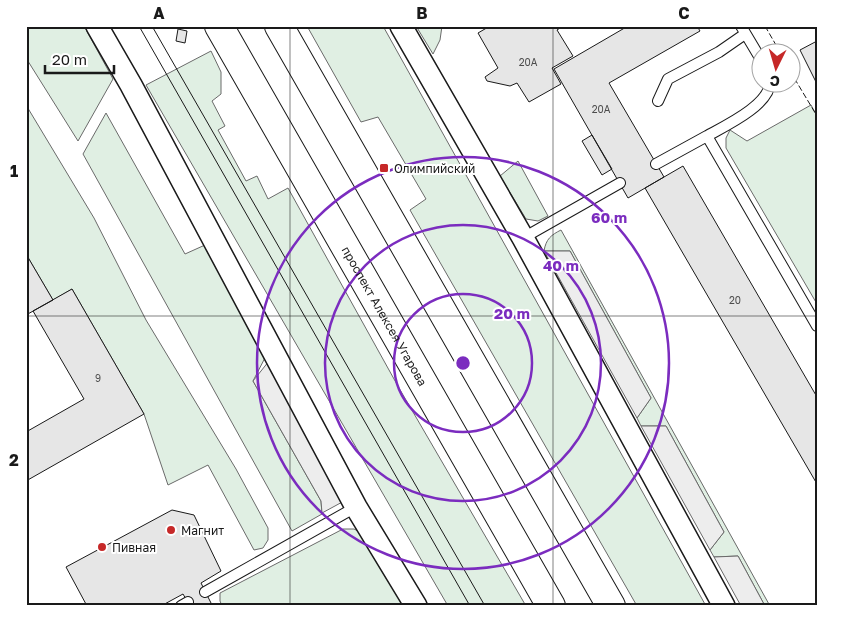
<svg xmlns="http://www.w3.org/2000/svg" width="843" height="632" font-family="'Golos Text',sans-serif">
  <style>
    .green { fill: #e0efe3; stroke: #6a6a6a }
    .parking { fill: #ededed; stroke: #6a6a6a }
    .building { fill: #e6e6e6; stroke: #1a1a1a }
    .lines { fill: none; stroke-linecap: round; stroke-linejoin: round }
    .lane-casing { stroke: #1a1a1a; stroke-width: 12 }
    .street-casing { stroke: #1a1a1a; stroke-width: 24 }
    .primary-casing { stroke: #1a1a1a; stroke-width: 30 }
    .lane { stroke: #fff; stroke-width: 10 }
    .street { stroke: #fff; stroke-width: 21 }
    .primary { stroke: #fff; stroke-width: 28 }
    .tram { stroke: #1a1a1a; stroke-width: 1 }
    .fence { stroke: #1a1a1a; stroke-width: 1; stroke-dasharray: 6 2.5; stroke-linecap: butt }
    .grid { fill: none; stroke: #1a1a1a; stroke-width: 1; stroke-opacity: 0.55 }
    .ring { fill: none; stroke: #7b2cbf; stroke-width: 2.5 }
    .poi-dot { fill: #c62828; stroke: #fff; stroke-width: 2 }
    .labels { text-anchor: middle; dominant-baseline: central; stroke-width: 4; stroke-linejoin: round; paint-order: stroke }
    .number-label { font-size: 10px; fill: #4d4d4d }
    .poi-label { font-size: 12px; fill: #1a1a1a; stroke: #fff; text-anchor: start }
    .street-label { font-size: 12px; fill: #1a1a1a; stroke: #fff }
    .centre { fill: #7b2cbf; stroke: #fff; stroke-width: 2.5 }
    .ring-label { font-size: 15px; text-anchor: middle; font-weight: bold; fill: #7b2cbf; stroke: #fff; stroke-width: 4; stroke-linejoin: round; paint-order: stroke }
    .neatline { fill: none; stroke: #1a1a1a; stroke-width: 2 }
    .grid-label { font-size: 16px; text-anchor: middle; font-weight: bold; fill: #1a1a1a }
  </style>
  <rect width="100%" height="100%" fill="#fff"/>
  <path class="green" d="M26,26H84L113,79L78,141L26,58Z
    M307,26H383L706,606H637L410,210L426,199L378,117L361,122Z
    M416,26H442L440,40L433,54Z
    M211,51L221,72V94L212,101L225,126L218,130L246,181L257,176L268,199L288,188L399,388L526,606H448L146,85Z
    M26,105L94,218L146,320L236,469L268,528V540L263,548L254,550L208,465L168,485L144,414L72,289L53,300L26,254Z
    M811,105L817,116V304L726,148V138L730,130L747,141Z
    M106,113L185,254L205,245L268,352L253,381L321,501L322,514L292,531L83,154Z
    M518,161L548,216L538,221L526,219L500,176Z
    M561,230L770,606H765L738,556L714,557L710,550L724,532L666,426H641L637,418L651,398L570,251H544C546,239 551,235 561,230Z
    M343,529H354L366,535L406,606H222L220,601V593Z"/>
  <path class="parking" d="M544,251H570L651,398L637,418Z
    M269,361L346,500L322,513L321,501L253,381Z
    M641,426H666L724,532L710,550Z
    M738,556L765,606H741L714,557Z"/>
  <path class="building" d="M490,26H563L557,30L573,56L552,68L561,84L529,102L517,83L510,86L487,81L485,77L498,68L478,33Z
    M628,26H697L700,31L609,83L664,177L628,198L554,69Z
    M178,29L187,31L185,43L176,41Z
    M817,41V82H816L800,50Z
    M592,135L612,169L602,175L582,141Z
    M683,166L817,397V484L645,188Z
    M26,254L53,300L26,315Z
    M72,289L144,414L26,481V432L84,399L33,311Z
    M172,510L194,515L221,571L201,583L212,605L190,606L183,594L161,606H87L66,567Z"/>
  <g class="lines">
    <defs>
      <path id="lane" d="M741,26L760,58
        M770,82C770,105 725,126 707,136L817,326
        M658,101L668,79L719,52L745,34
        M656,164L707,136
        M523,238L620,183
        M205,592L356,507
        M181,606L188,602"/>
      <path id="street" d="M97,26L131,85L356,507L416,606
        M401,26L523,238L724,606"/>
      <g id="primary">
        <path id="s1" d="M219,26L551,606"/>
        <path d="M279,26L611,606"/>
      </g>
    </defs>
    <use href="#lane" class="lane-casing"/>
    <use href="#street" class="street-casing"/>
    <use href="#primary" class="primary-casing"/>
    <use href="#lane" class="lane"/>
    <use href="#street" class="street"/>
    <use href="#primary" class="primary"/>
    <path class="tram" d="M139,26L470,606
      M152,26L485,606"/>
    <path class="fence" d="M765,26L780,52
      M790,71L817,116"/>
  </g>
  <path class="grid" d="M290,26V606M553,26V606M26,316H817"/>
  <g class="ring">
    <circle cx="463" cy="363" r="69"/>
    <circle cx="463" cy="363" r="138"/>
    <circle cx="463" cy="363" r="206"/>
  </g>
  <g class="poi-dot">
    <rect x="379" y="163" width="10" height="10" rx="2.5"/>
    <circle cx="171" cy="530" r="5"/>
    <circle cx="102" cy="547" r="5"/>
  </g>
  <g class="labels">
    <g class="number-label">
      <text x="528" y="62">20А</text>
      <text x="601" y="109">20А</text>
      <text x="735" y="300">20</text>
      <text x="98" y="378">9</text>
    </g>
    <g class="poi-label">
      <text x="394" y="168">Олимпийский</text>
      <text x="181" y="530">Магнит</text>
      <text x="112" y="547">Пивная</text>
    </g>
    <g class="street-label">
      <text stroke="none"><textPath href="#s1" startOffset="334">проспект Алексея Угарова</textPath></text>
    </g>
  </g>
  <circle cx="463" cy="363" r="8" class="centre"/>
  <g class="ring-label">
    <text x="609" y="223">60 m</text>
    <text x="561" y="271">40 m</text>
    <text x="512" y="319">20 m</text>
  </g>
  <rect width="843" height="632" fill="none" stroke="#ffffff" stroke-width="55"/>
  <g transform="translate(776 68) rotate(185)"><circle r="24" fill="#ffffff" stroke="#a3a3a3"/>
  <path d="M0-4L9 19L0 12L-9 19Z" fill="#c62828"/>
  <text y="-8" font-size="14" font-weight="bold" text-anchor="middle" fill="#1a1a1a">С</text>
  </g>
  <path d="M45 65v8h69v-8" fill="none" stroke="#1a1a1a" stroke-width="2.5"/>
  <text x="52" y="65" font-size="15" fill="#1a1a1a" stroke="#ffffff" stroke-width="4" paint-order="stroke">20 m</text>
  <rect x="28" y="28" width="788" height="576" class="neatline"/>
  <g class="grid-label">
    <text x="159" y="19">A</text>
    <text x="422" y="19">B</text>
    <text x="684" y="19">C</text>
    <text x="14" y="177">1</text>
    <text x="14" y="466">2</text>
  </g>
</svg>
